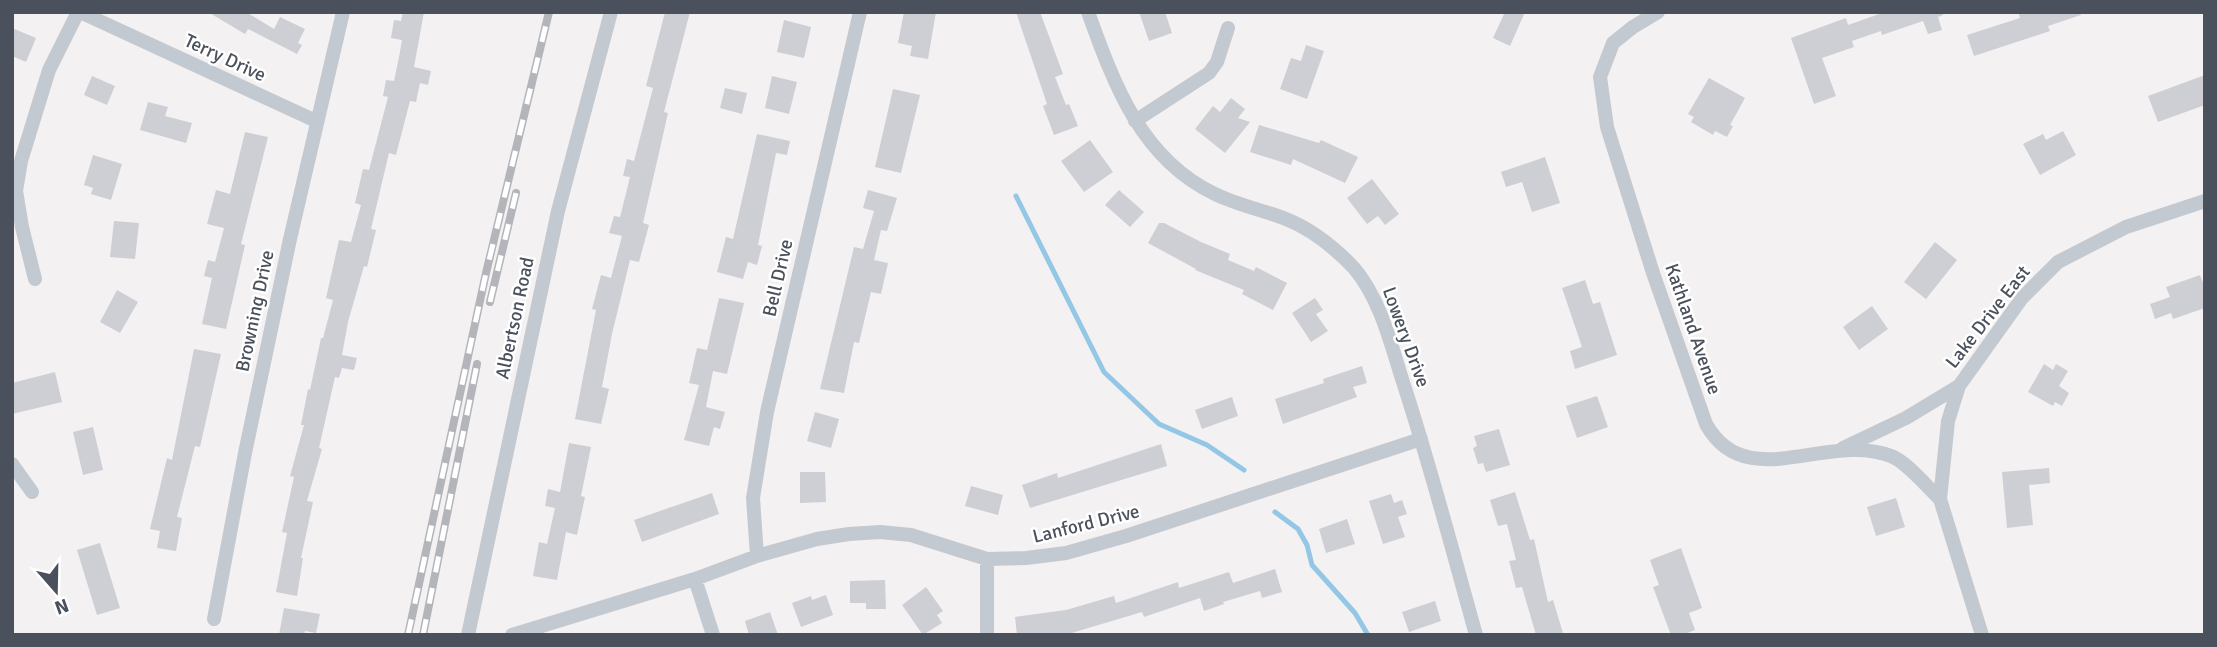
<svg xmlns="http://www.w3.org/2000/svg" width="2217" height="647" font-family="Signika,sans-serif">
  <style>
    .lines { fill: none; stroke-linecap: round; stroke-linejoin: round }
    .stream { stroke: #94c7e6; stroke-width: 5 }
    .building { fill: #cecfd5 }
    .street { stroke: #c3c9d1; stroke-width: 14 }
    .rail-casing { stroke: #b4b5bb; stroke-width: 8 }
    .rail { stroke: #fff; stroke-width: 5; stroke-dasharray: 16; stroke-linecap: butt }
    .labels { text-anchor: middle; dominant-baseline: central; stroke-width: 5; stroke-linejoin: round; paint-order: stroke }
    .street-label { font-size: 19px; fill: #4a515d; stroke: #fff }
  </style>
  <rect width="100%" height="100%" fill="#f3f1f1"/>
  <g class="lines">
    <path class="stream" d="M1016,196L1104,372L1159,424L1207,445L1244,470
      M1275,512L1298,529L1307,545L1312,565L1355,613L1368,635"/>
  </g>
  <path class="building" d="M208,12H246L274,29L280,17L305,29L298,43L302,45L297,54L248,29L245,34Z
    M403,12H424L414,67L431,71L428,85L420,83L416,102L410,101L396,155L389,153L371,229L376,230L367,267L364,266L348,322L342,355L357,358L354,370L342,368L339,378L335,377L319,448L322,449L307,501L313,502L301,558H303L297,596L276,592L287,533L282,532L294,477L290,476L304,425H301L308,389L310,390L321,338H323L333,300L326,298L339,240L351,242L361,205L355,203L363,169L369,170L388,97L383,96L386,80L394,81L399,57L402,40L391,38L394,20L401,21Z
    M665,12H690L664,112L668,113L643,223L649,225L639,262L630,260L612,334L602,387L609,389L601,424L575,419L596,310L592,309L601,275L611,278L622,236L609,233L614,216L620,217L630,177L623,176L627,159L634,161L653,88L646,86Z
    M904,12H936L928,59L910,56L912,46L898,43Z
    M1016,12H1040L1063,74L1055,77L1066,105L1069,104L1078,126L1054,135L1043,106L1047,104Z
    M1139,12H1165L1172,33L1149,41Z
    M1505,12H1525L1510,46L1493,38Z
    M1885,12H1943V15L1938,17L1942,30L1928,34L1923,21L1882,35L1881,31L1852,41L1854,47L1822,58L1836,96L1814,104L1791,38L1846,18L1848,25Z
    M2018,12H2080L2081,15L2048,26L2050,31L1974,56L1967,35L2020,18Z
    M784,20L811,27L804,58L777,52Z
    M12,28L36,38L26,62L12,56Z
    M1306,45L1324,51L1307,99L1280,89L1291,58L1301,61Z
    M2205,75V105L2158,122L2148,96Z
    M92,76L115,86L107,105L84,95Z
    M772,76L797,82L789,114L765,108Z
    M1709,78L1745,98L1730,125L1733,126L1727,137L1715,131L1713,135L1691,122L1694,117L1688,114Z
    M725,88L747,93L742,114L720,108Z
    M893,89L920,95L901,173L875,167Z
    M1231,98L1245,109L1238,118L1250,122L1225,153L1195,129L1213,106L1220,112Z
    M148,102L168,107L165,116L192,123L186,143L140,130Z
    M1259,125L1319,143L1321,140L1358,157L1345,183L1293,159L1291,165L1250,152Z
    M2063,131L2076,155L2040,175L2023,144L2043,134L2046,140Z
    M245,132L268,137L241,244L245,245L226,329L202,324L212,278L204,276L208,260L215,262L224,228L207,224L216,190L230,194Z
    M757,134L790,141L787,155L776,153L758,245L762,246L757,265L748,262L743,279L717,272L726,237L733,239Z
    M1090,140L1113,172L1084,192L1061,161Z
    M93,155L122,164L111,200L91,194L93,188L84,185Z
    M1545,157L1560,203L1532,212L1522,182L1506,187L1501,172Z
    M1372,179L1399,214L1385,225L1378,216L1367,224L1347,198Z
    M868,190L897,198L887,231L881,230L874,260L888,263L881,294L871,292L859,343L854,342L844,393L820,389L854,247L863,249L874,211L863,208Z
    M1119,190L1144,212L1130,227L1105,205Z
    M114,221L139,223L135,259L110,257Z
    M1159,223H1164L1201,242L1230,254L1228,260L1254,271L1256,267L1287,283L1273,310L1242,294L1244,290L1195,270L1196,269L1148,243Z
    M1935,242L1957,260L1926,299L1904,282Z
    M2200,275L2205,288V308L2173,319L2171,313L2155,319L2150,304L2170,297L2166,287Z
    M1585,280L1593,304L1600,302L1617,355L1575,369L1570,351L1582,347L1562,288Z
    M117,290L138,302L120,333L100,322Z
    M719,298L744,303L727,374L713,371L706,407L725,412L720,429L714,427L709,446L684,440L699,385L689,383L697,348L707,350Z
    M1315,298L1323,310L1316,314L1328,331L1311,342L1292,313Z
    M1872,306L1888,329L1859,350L1843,327Z
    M194,349L221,354L200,447L195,446L177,517L182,518L176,551L157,548L160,531L150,529L167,458L172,460Z
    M2044,364L2053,370L2056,364L2068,371L2059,386L2069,393L2062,406L2055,402L2053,406L2028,392Z
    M1362,366L1367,383L1353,387L1357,397L1283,424L1275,399L1324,383L1323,379Z
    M55,372L62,402L12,414V383Z
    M1597,396L1608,427L1577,438L1566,406Z
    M1232,397L1238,416L1202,429L1195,410Z
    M815,412L839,419L831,448L807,441Z
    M93,427L103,470L83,475L73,432Z
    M1499,429L1510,465L1486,472L1483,463L1478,464L1473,448L1477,446L1474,436Z
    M569,443L591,447L581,496L585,497L577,535L566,532L557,580L533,576L539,542L547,544L555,508L545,506L548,489L560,492Z
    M1161,444L1167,466L1030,508L1022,485L1057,473L1058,478Z
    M2049,468L2050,483L2029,485L2033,525L2007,528L2002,472Z
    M800,472H825L826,502L800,503Z
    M971,486L1003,495L998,515L965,506Z
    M1515,492L1530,540L1534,539L1548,602L1553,600L1563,633L1536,635L1522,587L1516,588L1509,561L1516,560L1507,524L1498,526L1490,500Z
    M712,493L719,514L642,542L634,520Z
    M1391,494L1394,503L1402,500L1407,514L1398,517L1405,537L1383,544L1369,501Z
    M1896,498L1905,527L1876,536L1867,507Z
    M1347,519L1355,544L1326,553L1319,529Z
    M100,543L120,608L97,615L77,550Z
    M1681,548L1702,608L1689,613L1695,630L1682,635H1671L1653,587L1659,585L1650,560Z
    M1275,569L1282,592L1262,598L1260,591L1223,602L1224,604L1204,611L1200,598L1144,617L1142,612L1065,635H1017L1015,617L1066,610L1114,596L1116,603L1178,582L1179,588L1229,572L1233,583Z
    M885,580L886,609H866V603H850V581Z
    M926,587L943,611L937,615L942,623L923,635L902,605Z
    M826,595L833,615L801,627L792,603L811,596L812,600Z
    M1435,601L1441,621L1409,632L1402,612Z
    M284,608L320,614L316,633L305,631L304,635H279Z
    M770,612L778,635H749L745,621Z"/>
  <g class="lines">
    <path class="street" d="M80,12L316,121
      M1088,12C1114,84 1141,159 1215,194C1237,205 1263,210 1286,219C1311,229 1335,248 1354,268C1380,299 1390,341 1402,379C1430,464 1452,549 1476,635
      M1658,12L1633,27L1613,43L1600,77L1607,127L1653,273L1706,424C1746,496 1828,431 1891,456C1906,461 1928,488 1940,499
      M1135,121L1209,73L1217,62L1228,28
      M35,279L22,227L16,191L21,161L49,70L78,12
      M1843,448L1906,418L1959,386
      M12,464L32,492
      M757,556L753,498L767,412L860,12
      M987,559V635
      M695,579L713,635
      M214,619L245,453L290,239L343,12
      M468,635L558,211L611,12
      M512,635L695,579L757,556L817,539L849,534L880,532L911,535L987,559L1026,558L1066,553L1126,536L1421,439
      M1982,635L1940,499L1948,421L1959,386L2022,298L2058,262L2126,227L2205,201"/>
    <defs>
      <path id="rail" d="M490,302L516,193
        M408,635L486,273L549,12
        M423,635L477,364"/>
    </defs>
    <use href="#rail" class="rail-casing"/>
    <use href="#rail" class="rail"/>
  </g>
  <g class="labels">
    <g class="street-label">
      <text transform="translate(225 58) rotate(25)">Terry Drive</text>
      <text transform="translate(778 278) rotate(-77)">Bell Drive</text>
      <text transform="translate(255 311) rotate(-78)">Browning Drive</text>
      <text transform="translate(1988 317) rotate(-52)">Lake Drive East</text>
      <text transform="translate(515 318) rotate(-78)">Albertson Road</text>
      <text transform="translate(1693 329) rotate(71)">Kathland Avenue</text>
      <text transform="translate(1406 337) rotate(70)">Lowery Drive</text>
      <text transform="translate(1086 524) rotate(-14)">Lanford Drive</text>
    </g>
  </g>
  <rect width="2217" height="647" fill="none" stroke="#4a515d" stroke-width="28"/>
  <g transform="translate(56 591) rotate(160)" stroke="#ffffff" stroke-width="5" paint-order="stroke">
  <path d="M0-5L12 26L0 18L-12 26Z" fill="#4a515d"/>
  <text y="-10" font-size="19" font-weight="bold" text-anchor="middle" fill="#4a515d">N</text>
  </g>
</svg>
